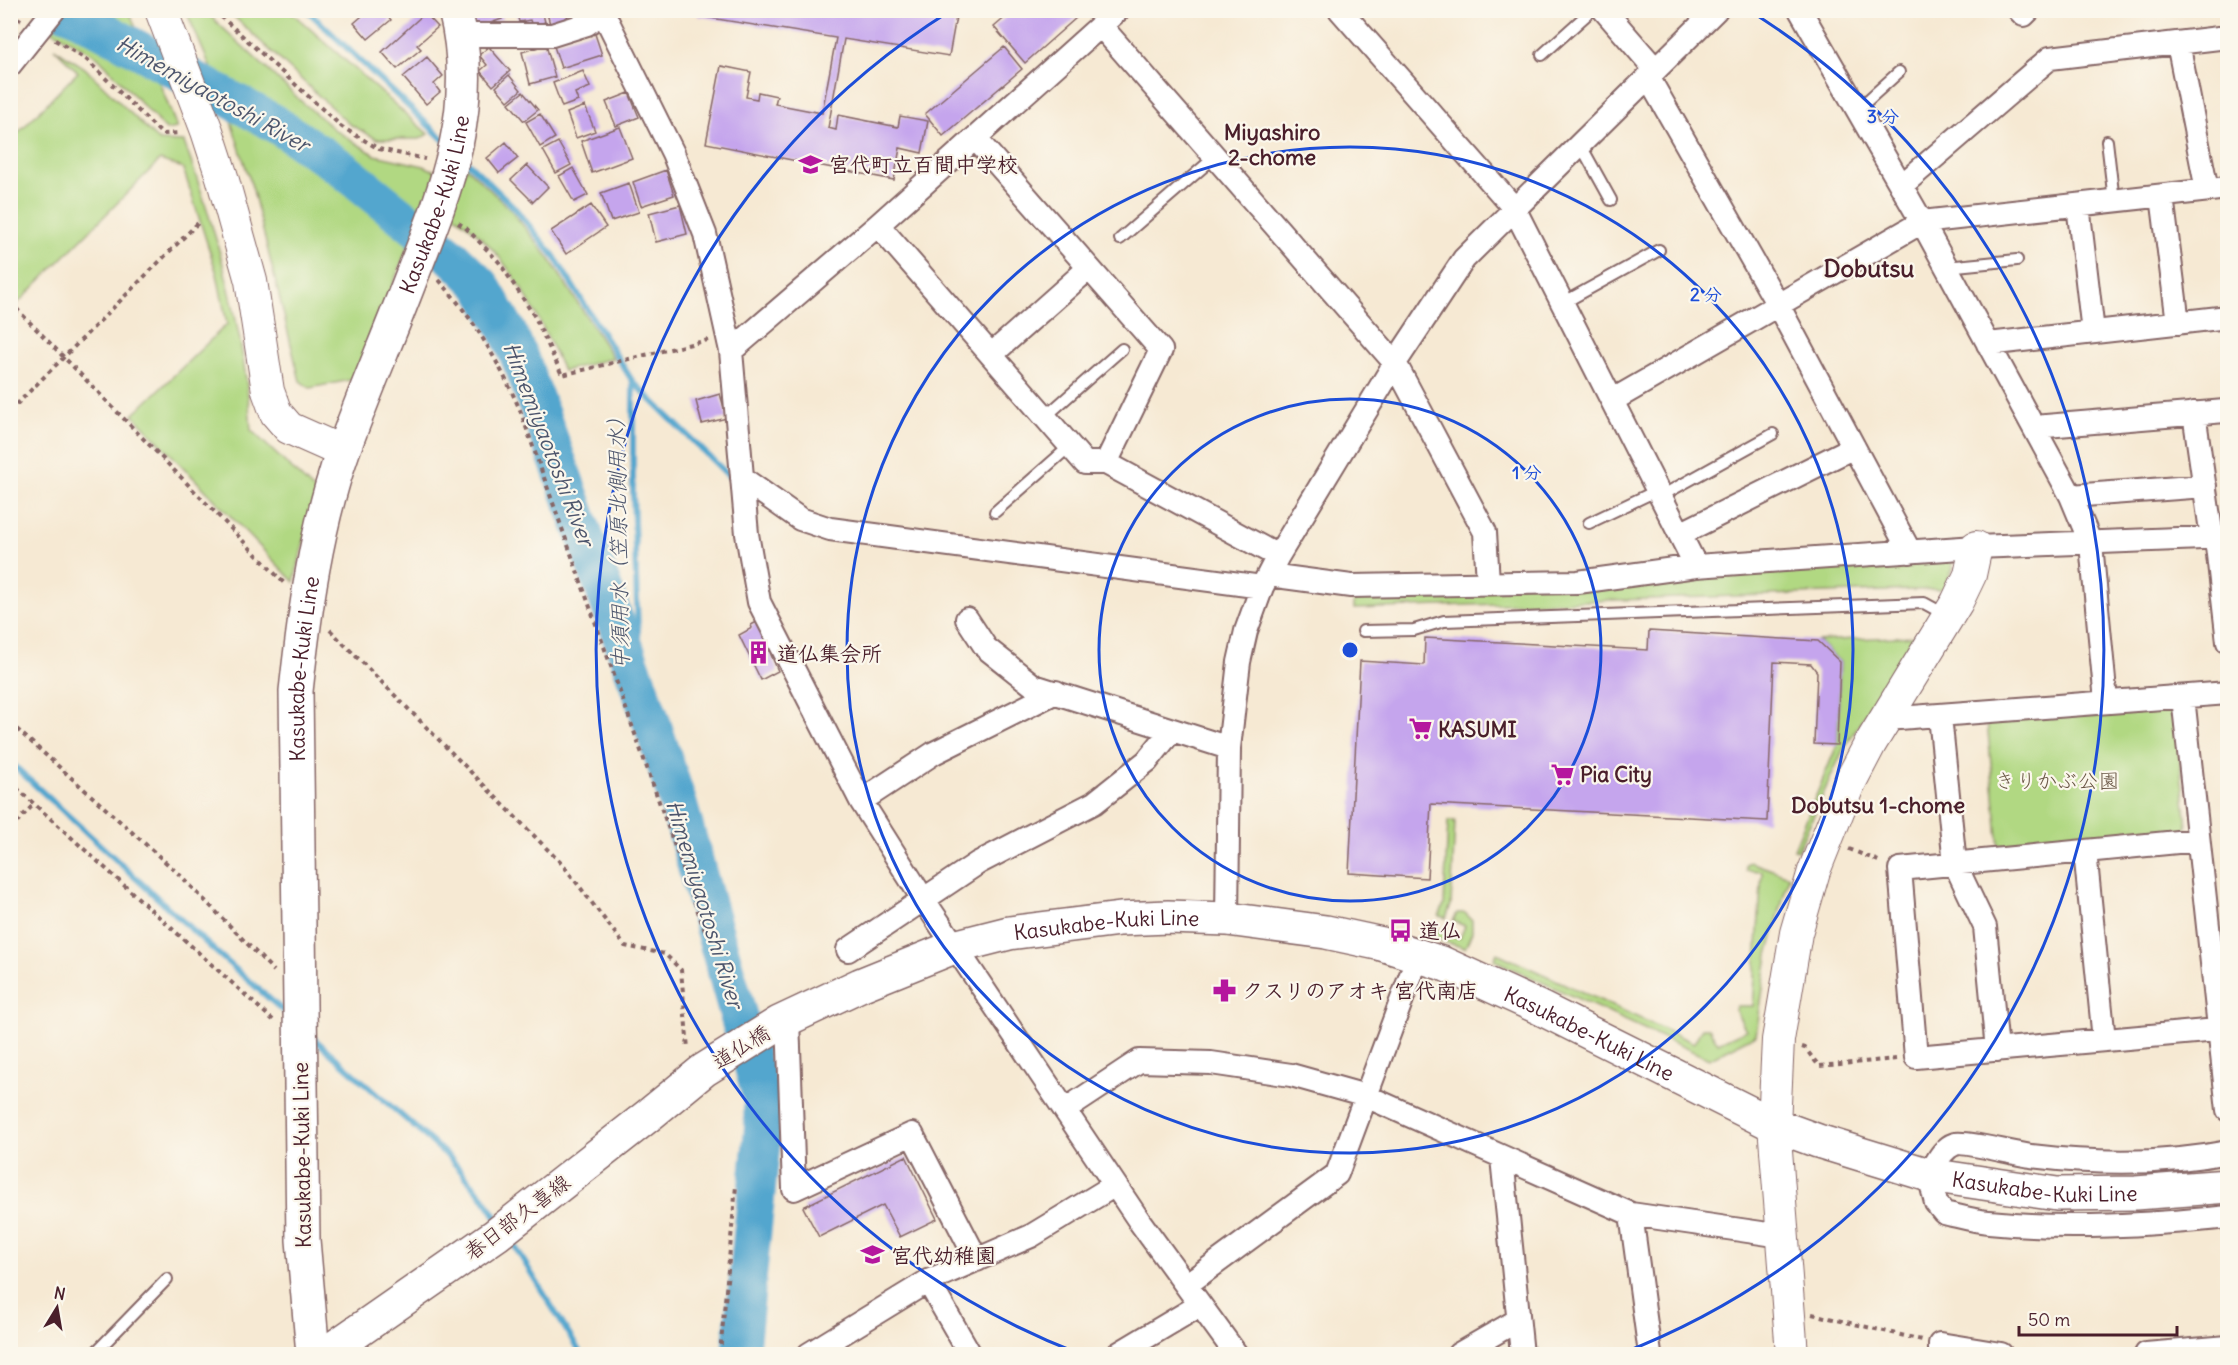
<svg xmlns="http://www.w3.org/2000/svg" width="2238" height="1365" font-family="Delius,'Klee One',sans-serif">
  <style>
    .green { fill: #b1d882; stroke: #7e7c56; stroke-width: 1.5 }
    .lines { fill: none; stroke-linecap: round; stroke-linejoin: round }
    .stream { stroke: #52a6ce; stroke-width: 6 }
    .river { stroke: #52a6ce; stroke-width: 38 }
    .building { fill: #c5a5ed }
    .lane-casing { stroke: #866666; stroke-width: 14 }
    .street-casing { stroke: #866666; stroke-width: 26 }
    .secondary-casing { stroke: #866666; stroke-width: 34 }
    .primary-casing { stroke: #866666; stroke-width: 36 }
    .path { stroke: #866666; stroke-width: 4; stroke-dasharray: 4.5 4.5; stroke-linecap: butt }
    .lane { stroke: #fff; stroke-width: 10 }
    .street { stroke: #fff; stroke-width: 22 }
    .secondary { stroke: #fff; stroke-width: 32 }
    .primary { stroke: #fff; stroke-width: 33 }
    .ring { fill: none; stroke: #1d4ed8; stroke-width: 3 }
    .labels { text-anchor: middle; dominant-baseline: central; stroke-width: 4.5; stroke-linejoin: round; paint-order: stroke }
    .poi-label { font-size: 21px; font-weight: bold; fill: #4a1f2b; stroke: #fbf7ec; text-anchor: start }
    .street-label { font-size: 21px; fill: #4a1f2b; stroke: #fbf7ec }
    .park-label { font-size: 21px; fill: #695645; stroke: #fbf7ec }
    .water-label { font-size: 22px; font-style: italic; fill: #4d556c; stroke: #fbf7ec }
    .neighbourhood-label { font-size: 22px; font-weight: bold; fill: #4a1f2b; stroke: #fbf7ec }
    .quarter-label { font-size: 24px; font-weight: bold; fill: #4a1f2b; stroke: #fbf7ec }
    .centre { fill: #1d4ed8; stroke: #fbf7ec; stroke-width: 3 }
    .ring-label { font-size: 18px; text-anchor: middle; font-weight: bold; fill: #1d4ed8; stroke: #fbf7ec; stroke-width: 4.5; stroke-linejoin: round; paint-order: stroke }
  </style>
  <rect width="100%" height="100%" fill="#fbf7ec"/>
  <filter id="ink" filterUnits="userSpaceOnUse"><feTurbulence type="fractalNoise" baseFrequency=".0167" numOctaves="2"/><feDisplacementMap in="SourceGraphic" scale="12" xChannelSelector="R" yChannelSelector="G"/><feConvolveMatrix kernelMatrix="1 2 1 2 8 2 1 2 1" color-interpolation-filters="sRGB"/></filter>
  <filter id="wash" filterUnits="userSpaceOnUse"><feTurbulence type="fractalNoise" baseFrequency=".008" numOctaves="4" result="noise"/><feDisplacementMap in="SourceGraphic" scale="24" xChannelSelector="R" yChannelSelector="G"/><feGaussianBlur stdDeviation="1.35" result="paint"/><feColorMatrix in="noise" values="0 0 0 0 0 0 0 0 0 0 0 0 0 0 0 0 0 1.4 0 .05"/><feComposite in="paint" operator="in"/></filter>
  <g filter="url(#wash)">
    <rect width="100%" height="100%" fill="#f6e9d3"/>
    <path class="green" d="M92,11H129L140,37L108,17Z
      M186,11H202L207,13L301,101L335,130L375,155L424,166L437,172L419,217L377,181L213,73Z
      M228,11H290L428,134L420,139H377L349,124Z
      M59,22L127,51L154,68L177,128L166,130L98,57L51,30Z
      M54,48L85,68L159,141L184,142C218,234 245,333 251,430L316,492L294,582L133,415L227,324L217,274L183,168L160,160L11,310V140L78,72Z
      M227,109L308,156L363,197L411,239L355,379L310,388L300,381L253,190Z
      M466,167L510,209L549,258L613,358L563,371C537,311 507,250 451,213Z
      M1951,560L1953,569L1943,589L1354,609V594Z
      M1914,636L1843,750L1798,850L1794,849L1837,745L1840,662L1818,641Z
      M2166,707L2175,715L2187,827L2180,833L1999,849L1987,721Z
      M1448,821H1455L1451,905L1446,918L1439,916L1444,905Z
      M1750,862L1789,876L1768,955L1756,1035L1709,1059L1494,960L1497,953L1694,1043L1702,1028H1709L1718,1043L1746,1030L1735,1010L1736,1006H1753L1762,871L1746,870V864Z
      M1457,913H1465L1472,920V932L1465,948L1426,936L1430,927L1460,938L1465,926L1453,921Z"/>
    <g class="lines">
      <path class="stream" d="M307,10L446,142
        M462,157L513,206L554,256L633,382V495L640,687
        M633,382L737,484
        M10,762L215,951L289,1016
        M312,1037L450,1158L483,1197L499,1221
        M509,1237L581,1354"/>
      <path class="river" d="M62,10L73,14L274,123L340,167L451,256L481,285L508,332L524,368L650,717L679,806L762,1099L763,1129L740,1354"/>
    </g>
    <g id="blocks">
      <path class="building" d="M369,10H383L391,20L368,39L354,23Z
        M469,10H499L502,19L476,28Z
        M516,10H542L545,22L532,26L530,20L519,22Z
        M546,10H566L568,19L550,24Z
        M699,10H915L956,17L949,56L844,39L828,128L836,130L838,115L898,127L900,116L928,121L922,153L900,148L894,180L706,143L721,66L751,72L746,97L757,99L758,92L777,96L775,104L822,113L836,38L698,16Z
        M1004,10H1085L1025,63L994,27L1008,15Z
        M425,13L438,27L417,45L421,49L397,69L382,52Z
        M594,31L602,55L561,68L553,43Z
        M546,45L555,77L530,84L522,52Z
        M489,47L510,71L493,86L480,71L487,65L479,55Z
        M1004,47L1022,69L943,136L925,114Z
        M427,57L443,76L434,84L440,92L426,104L403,77Z
        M583,71L590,87L575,93L578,101L562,107L553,83Z
        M509,75L521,90L508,101L496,87Z
        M523,92L538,110L524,121L509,103Z
        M629,93L639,117L616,126L606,102Z
        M585,106L595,131L576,138L567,113Z
        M540,114L555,138L540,147L526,122Z
        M620,127L632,158L592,173L581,141Z
        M506,142L518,158L499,173L487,158Z
        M558,142L571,165L556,173L543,150Z
        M527,165L548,187L533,202L511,180Z
        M573,168L588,195L574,202L559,176Z
        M666,170L674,195L641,206L633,182Z
        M629,183L639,212L611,221L601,193Z
        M591,205L606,227L566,254L551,231Z
        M680,205L687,234L656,242L649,213Z
        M720,394L727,418L702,424L696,401Z
        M761,620L766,632L762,634L778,671L761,680L739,635L752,628L751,625Z
        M1649,631L1818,641L1840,662L1837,745L1814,744L1817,672L1811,664L1774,662L1767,821L1431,804L1427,878L1349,873L1360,661L1424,665L1425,638L1648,650Z
        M906,1156L937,1219L900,1237L883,1205L819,1237L803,1207Z"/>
    </g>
  </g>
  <g filter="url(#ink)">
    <use href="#blocks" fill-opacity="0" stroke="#866666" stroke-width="1.5"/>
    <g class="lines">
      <defs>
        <path id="lane" d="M1542,55L1592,10
          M1857,110L1899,72
          M2107,141L2114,201
          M1580,144L1611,200
          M1120,239L1216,156
          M1946,267L2017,260
          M1563,303L1659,250
          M1045,417L1122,349
          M1661,496L1773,434
          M995,512L1070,446
          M1589,523L1658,490
          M1363,631L1414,630L1444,621L1924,603L1946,615
          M94,1354L167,1279"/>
        <path id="street" d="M602,10L673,153L705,234L731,351L747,534L759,602L861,801L923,899L1140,1222L1236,1354
          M1340,10L1514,208L1696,566
          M1604,10L1655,69
          M1800,10L1922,222L2071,496L2091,544L2106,701
          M2019,10L2024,15L2029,10
          M1101,26L1395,363L1485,532L1488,582
          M462,35H552L587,24L603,12
          M2178,43L2207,190
          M10,65L54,10
          M1648,77L1778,305L1910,552
          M975,138L1161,350L1106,463
          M1901,186L2050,58L2219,38
          M2162,196L2178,323
          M2078,205L2093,332
          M878,225L1085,463H1106L1278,556
          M1988,344L2228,317
          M731,351L878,225L1118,10
          M991,355L1089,268
          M1613,400L1922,222L2228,188
          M2194,413L2212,538L2217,546L2228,642
          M2034,427L2225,411
          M742,478L800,519L830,529L1262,587
          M2071,496L2205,486
          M1680,534L1854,447
          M1269,575L1351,586L1578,582L1696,566L1976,547L2228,537
          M967,619L986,648L1034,686L1229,748
          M2183,697L2228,1110
          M1940,716L1955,864L1985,927L1997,1050
          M1886,719L2228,693
          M861,801L934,753L1056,692
          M2198,840L1900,869L1916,1057L2217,1030
          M2085,851L2104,1040
          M1227,919L1229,748L1239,662L1246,631L1262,587L1278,556L1395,363L1464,259L1716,10
          M848,950L978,863L1094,803L1147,761L1172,730
          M788,1019L794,1189L912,1134L977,1260
          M1065,1110L1139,1061L1211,1063L1291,1075L1366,1096L1631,1214L1782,1236
          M2228,1152C2163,1165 2097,1164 2031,1156C2018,1154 1963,1141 1955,1144C1942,1148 1936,1164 1929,1175L1936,1203L1944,1213C1958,1216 1974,1221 1989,1222C2068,1230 2149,1225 2228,1217
          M1502,1158L1522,1354
          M1631,1214L1650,1354
          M928,1281L970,1354
          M1186,1285L1337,1174L1418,956
          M809,1354L928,1281L1031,1236L1115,1185
          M1118,1354L1200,1305
          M1459,1354L1518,1320
          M1940,1354V1344L2001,1354
          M2146,1354L2228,1347"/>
        <path id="secondary" d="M161,10L207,131L222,177L251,281L268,391L276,413L289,428L343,452
          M1792,1354L1774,1125L1778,1040L1796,933L1814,871L1848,786L1870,744L1957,602L1970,575L1976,547"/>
        <g id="primary">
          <path id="s1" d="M313,1354L303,1240L296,691C305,609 316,528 343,451C364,393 389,336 411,278C446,189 480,107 455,10"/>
          <path id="s2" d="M325,1354L496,1235L649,1115L704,1070L779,1023L860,985L954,947L1009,933L1120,919L1168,917L1227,919L1326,932L1382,944L1444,964L1538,1007L1774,1125L1818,1141L1929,1175L2057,1194L2136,1193L2228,1186"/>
        </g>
      </defs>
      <use href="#lane" class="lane-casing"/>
      <use href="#street" class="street-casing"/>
      <use href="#secondary" class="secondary-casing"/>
      <use href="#primary" class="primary-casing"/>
      <path class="path" d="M214,10L342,127L379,149L425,159
        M10,14L21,20
        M55,40L87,60L162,134L180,133
        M458,223L465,227L499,262L535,317L562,375L708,340
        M439,280C474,319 499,362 520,410L706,934
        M10,302L285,584
        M10,411L200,221
        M330,630L563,865L625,946L665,954L681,970L688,1049
        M10,723L181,876L274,971
        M10,782L273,1020
        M10,829L34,804
        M1849,849L1881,862
        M1802,1047L1805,1048L1819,1066L1896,1059
        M1812,1314L1922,1340
        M720,1354L736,1186"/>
      <use href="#lane" class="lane"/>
      <use href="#street" class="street"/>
      <use href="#secondary" class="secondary"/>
      <use href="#primary" class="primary"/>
    </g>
  </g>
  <g class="ring">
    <circle cx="1350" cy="650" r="251"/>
    <circle cx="1350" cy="650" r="503"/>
    <path d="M1080 1354A754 754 0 0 1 950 11M1750 11A754 754 0 0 1 1620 1354"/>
  </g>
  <defs>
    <symbol id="school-bare" viewBox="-9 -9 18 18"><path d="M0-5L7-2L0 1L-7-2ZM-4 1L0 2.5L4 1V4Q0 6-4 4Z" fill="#b5179e" stroke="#fbf7ec" stroke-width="2.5" paint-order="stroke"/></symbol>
    <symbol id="building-bare" viewBox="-9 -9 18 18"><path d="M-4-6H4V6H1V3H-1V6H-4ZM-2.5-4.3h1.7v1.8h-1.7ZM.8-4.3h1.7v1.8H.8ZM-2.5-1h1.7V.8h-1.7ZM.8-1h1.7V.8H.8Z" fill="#b5179e" stroke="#fbf7ec" stroke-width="2.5" paint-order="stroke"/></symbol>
    <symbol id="supermarket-bare" viewBox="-9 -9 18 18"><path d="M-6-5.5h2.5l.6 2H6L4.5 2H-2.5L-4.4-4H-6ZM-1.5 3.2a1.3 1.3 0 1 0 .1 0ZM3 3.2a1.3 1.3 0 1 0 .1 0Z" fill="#b5179e" stroke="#fbf7ec" stroke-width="2.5" paint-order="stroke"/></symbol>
    <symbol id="bus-bare" viewBox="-9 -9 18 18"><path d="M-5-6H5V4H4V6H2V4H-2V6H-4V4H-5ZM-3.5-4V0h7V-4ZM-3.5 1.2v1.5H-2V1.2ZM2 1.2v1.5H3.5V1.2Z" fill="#b5179e" stroke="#fbf7ec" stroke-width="2.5" paint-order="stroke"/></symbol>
    <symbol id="pharmacy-bare" viewBox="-9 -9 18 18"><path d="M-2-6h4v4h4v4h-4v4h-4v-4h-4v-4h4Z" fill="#b5179e" stroke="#fbf7ec" stroke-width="2.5" paint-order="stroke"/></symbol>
  </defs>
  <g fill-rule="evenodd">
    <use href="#school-bare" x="794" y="148" width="33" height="33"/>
    <use href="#building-bare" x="742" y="636" width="33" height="33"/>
    <use href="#supermarket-bare" x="1404" y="712" width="33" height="33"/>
    <use href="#supermarket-bare" x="1546" y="758" width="33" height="33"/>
    <use href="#bus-bare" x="1384" y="914" width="33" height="33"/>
    <use href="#pharmacy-bare" x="1208" y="974" width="33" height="33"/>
    <use href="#school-bare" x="856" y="1238" width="33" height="33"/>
  </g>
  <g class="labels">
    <g class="poi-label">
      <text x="829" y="164">宮代町立百間中学校</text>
      <text x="777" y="653">道仏集会所</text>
      <text x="1438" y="729">KASUMI</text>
      <text x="1580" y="774">Pia City</text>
      <text x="1419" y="930">道仏</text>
      <text x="1242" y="990">クスリのアオキ 宮代南店</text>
      <text x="891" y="1255">宮代幼稚園</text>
    </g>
    <g class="street-label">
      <text stroke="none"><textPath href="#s1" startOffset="1172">Kasukabe-Kuki Line</textPath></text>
      <text stroke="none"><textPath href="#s1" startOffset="686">Kasukabe-Kuki Line</textPath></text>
      <text stroke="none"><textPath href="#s2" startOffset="908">Kasukabe-Kuki Line</textPath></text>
      <text stroke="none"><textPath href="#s2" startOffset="1412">Kasukabe-Kuki Line</textPath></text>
      <text transform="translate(741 1047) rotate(-32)">道仏橋</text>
      <text transform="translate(302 1155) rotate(-91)">Kasukabe-Kuki Line</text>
      <text stroke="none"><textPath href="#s2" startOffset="1898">Kasukabe-Kuki Line</textPath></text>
      <text transform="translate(517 1217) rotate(-37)">春日部久喜線</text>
    </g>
    <g class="park-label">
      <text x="2057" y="780">きりかぶ公園</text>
    </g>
    <g class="water-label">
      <text transform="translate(213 94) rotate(29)">Himemiyaotoshi River</text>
      <text transform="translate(549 444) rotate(69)">Himemiyaotoshi River</text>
      <text transform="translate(618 538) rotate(-91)">中須用水（笠原北側用水）</text>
      <text transform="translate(705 904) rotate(73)">Himemiyaotoshi River</text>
    </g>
    <g class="neighbourhood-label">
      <text x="1272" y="132">Miyashiro<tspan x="1272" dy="25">2-chome</tspan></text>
      <text x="1878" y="805">Dobutsu 1-chome</text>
    </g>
    <g class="quarter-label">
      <text x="1869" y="268">Dobutsu</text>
    </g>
  </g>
  <circle cx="1350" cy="650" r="9" class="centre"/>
  <g class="ring-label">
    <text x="1883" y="123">3 分</text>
    <text x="1706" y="301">2 分</text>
    <text x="1527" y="479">1 分</text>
  </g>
  <rect width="2238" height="1365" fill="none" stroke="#fbf7ec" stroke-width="36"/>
  <g transform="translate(57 1308) rotate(11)" stroke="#fbf7ec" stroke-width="4.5" paint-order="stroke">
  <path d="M0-4.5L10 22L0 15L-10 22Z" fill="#4a1f2b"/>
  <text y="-9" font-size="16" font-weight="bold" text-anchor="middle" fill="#4a1f2b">N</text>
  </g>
  <path d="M2019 1326v9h158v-9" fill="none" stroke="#4a1f2b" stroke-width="3"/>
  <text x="2028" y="1326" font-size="18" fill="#4a1f2b" stroke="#fbf7ec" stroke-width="4.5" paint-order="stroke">50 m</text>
</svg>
